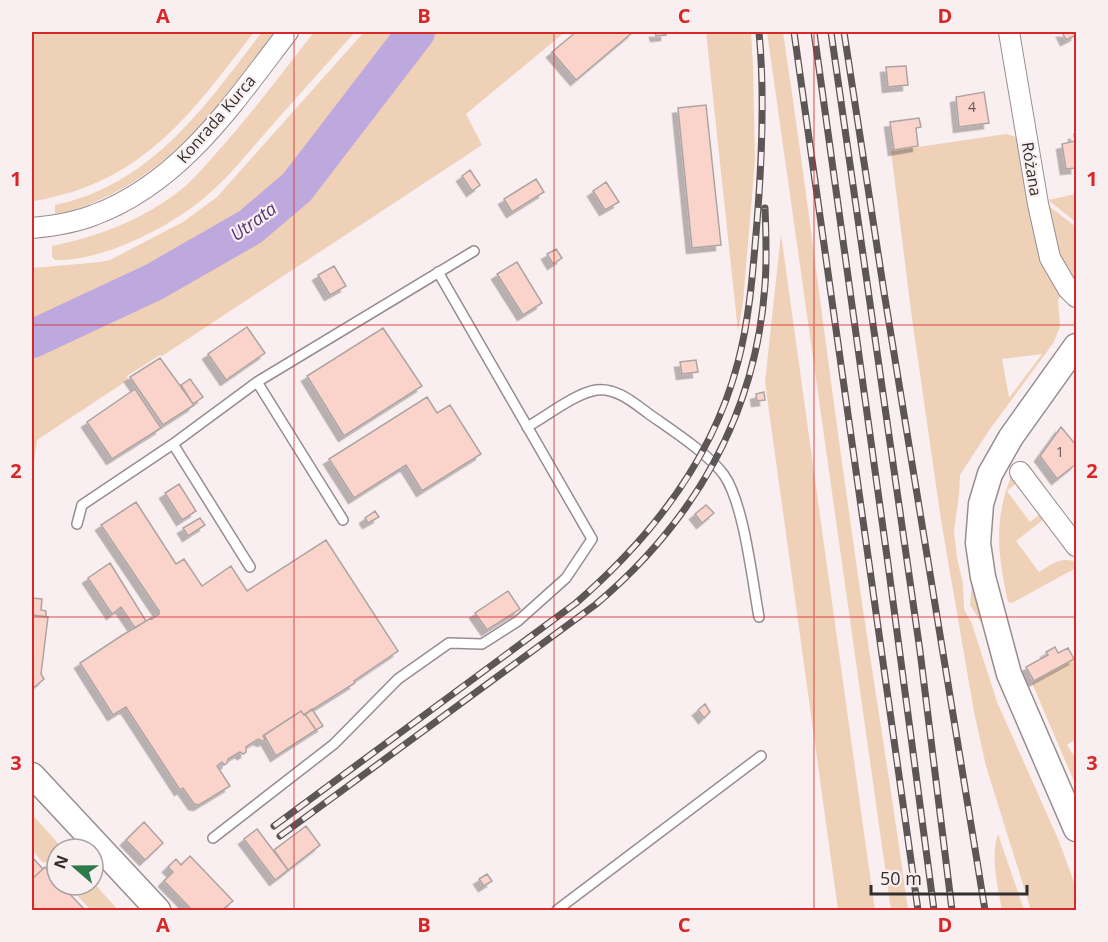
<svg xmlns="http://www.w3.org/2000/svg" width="1108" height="942" font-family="'Open Sans',sans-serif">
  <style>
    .green { fill: #efd1b7; fill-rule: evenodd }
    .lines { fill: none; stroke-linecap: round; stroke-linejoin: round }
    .river { stroke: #bda9dd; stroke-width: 38 }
    .building { fill: #fad3cb; stroke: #aea5a2; stroke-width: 1.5; filter: url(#shadow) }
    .service-casing { stroke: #978d90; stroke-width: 12 }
    .minor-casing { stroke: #978d90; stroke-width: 22 }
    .tertiary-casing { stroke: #978d90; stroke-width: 27 }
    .service { stroke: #fff; stroke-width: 9 }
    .minor { stroke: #fff; stroke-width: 20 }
    .tertiary { stroke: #fff; stroke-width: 24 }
    .rail-casing { stroke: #5c5657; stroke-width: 7 }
    .rail { stroke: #f9eef0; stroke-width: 4.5; stroke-dasharray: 14; stroke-linecap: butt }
    .grid { fill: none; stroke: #d62828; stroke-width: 1.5; stroke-opacity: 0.55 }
    .labels { text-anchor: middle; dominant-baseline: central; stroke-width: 4.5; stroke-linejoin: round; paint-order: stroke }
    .number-label { font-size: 14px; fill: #655856 }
    .street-label { font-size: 16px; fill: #332f2f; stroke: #f9eef0 }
    .water-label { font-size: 18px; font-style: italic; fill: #533776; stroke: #f9eef0 }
    .neatline { fill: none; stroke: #d62828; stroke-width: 2 }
    .grid-label { font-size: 20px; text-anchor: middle; font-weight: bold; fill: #d62828 }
  </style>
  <defs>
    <filter id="shadow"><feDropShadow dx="-5.5" dy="5.5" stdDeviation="0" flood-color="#0004"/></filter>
  </defs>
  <rect width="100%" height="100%" fill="#f9eef0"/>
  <path class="green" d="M32,32H254C191,114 143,183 34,201H32Z
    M262,32H274C224,98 178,166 99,200C85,207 71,212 55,214V205C152,185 206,105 262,32Z
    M314,32H355C326,65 296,98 267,131C247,154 228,178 204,198C170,227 101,262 55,260L52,257V246C96,237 137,222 174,195C191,183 205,166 219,150C253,112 283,72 314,32Z
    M364,32H405L298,172L266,204L232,228L189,255L148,277L38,328L36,323H33L35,328L32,329V268L101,262L110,260L183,222L217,197Z
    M426,32H565L466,114L482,145L162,356L160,355L127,376L128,380L37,440L33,471L32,348C123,305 223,269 297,197C321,174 340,146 360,119C382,90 404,61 426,32Z
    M706,32H751L753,66L755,160L743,303L738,331Z
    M767,32H783C807,191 826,352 849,512C867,645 890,777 908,910H891Z
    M1006,134L1020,138L1046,263L1052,283L1061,296L1058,300L1060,326L1054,342L990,429L960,475L959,495L954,531L957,558L963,584L964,609L972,624L997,702L1059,841L1076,888V910H1031L986,766L974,712L941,520L911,311L891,151ZM1042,354L1009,398V397L1002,359Z
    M1076,194V222L1048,200Z
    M1049,206L1076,227V278L1073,279L1063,269L1044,207Z
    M781,234L865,840L875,910H838L765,382Z
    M1028,464L1046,488L1043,490L1018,482L1007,491L1030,522L1040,514L1044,519L1016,541L1039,572C1052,564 1061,556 1076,562V568L1012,603L1008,602C997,550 993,517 1015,467Z
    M972,583L982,624L970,605Z
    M1076,658V739L1067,745L1076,759V786L1032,683Z
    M32,814L63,849H57V874L46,862L43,863L32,850Z
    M998,834L1024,910H1002C998,887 990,858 998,834Z
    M93,882L118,910H91L67,885H93Z"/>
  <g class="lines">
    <path class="river" d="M32,339L154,282L250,227L297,187L416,32"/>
  </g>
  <path class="building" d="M576,32H633L576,80L552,52Z
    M655,32H666V35L656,36Z
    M1062,32H1076V35L1066,40Z
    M906,66L908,85L888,87L886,67Z
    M984,92L989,123L959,127L956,97Z
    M706,105L721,245L692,248L678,108Z
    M919,118L921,127L916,128L918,146L894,150L890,122Z
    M1074,134H1076V168L1066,169L1062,144L1075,141Z
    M470,170L480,185L472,191L462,176Z
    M536,179L544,192L512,212L504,199Z
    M606,182L619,202L605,210L593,191Z
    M556,249L562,258L553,264L547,254Z
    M517,262L542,303L523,315L497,274Z
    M334,266L346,286L330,295L318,275Z
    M247,327L265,353L226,380L208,354Z
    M383,328L422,386L344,436L307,376Z
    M160,358L194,405L163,425L130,377Z
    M696,360L698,372L682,374L680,362Z
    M190,379L203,397L193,404L181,385Z
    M135,389L161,428L112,459L87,422Z
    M764,392L765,400L757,401L756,394Z
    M427,397L437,413L450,405L481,454L422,491L406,465L354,498L329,459Z
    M1061,427L1076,445V464L1057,479L1040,456Z
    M179,484L196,511L182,520L165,493Z
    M136,502L176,564L184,559L202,586L231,566L247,591L326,540L398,651L354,681L355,683L304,715L301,711L263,736L265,740L263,741L258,739L246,747V752L243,754L240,752L228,759L227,763L224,765L222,762L217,766L230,786L199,805L194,804L183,788L180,790L126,707L113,715L80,663L121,636L151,618L152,619L159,614V611L101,525Z
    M706,505L714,513L702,523L695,514Z
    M375,511L379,517L368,523L365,518Z
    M200,518L205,525L188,536L183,528Z
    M110,563L146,621L135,628L121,607L112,614L88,578Z
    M508,591L520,609L487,630L475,613Z
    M32,598L42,599L41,610L46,611V617L32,615Z
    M32,615L48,617L41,674L44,679L32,689Z
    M1055,647L1058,653L1068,648L1074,659L1034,681L1026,667L1048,655L1046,652Z
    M705,704L710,712L704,718L698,710Z
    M312,709L323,726L316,730L305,714Z
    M301,711L304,715L305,714L316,730L276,756L264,735Z
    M144,822L163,843L145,860L126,840Z
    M306,826L320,845L288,870L274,850Z
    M257,829L288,870L275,880L244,839Z
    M190,856L233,901L222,910H192L164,881L173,872L168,867L176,859L181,865Z
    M32,857L43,869L32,879Z
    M45,867L57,880V885H61L85,910H33L32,879Z
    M487,874L492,881L484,886L479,879Z"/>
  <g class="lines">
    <defs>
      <path id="service" d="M257,382L343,520
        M527,427C547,416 574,394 596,390C616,387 634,403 649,414C670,429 709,454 724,475C744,504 752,579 759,617
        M173,444L257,382L474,251
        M77,524L82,505L173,444L250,567
        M213,838L334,744L398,679L449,643L482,644L518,621L566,578L592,539L438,272
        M557,910L761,756"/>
      <path id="minor" d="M1009,32L1038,204L1050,258L1068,289L1076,297
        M32,228C53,226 74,223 94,215C181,183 234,102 288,32
        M1020,472L1076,546"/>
      <path id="tertiary" d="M1076,346L1011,437L990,474L981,504L978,543L983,577L1009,674L1076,829
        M32,775L158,910"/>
    </defs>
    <use href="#service" class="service-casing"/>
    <use href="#minor" class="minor-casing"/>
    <use href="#tertiary" class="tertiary-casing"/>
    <use href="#service" class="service"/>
    <use href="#minor" class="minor"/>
    <use href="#tertiary" class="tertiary"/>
    <defs>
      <path id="rail" d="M794,32L918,910
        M814,32L888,564L934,910
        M831,32L920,651L952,910
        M844,32L884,292L985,910
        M274,826L576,603C651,538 713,459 738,362C750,316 753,269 757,222C762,159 765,95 759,32
        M280,836L595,605C694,522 756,415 765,285C767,259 766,233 765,208"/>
    </defs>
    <use href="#rail" class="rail-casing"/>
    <use href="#rail" class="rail"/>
  </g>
  <path class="grid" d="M294,32V910M554,32V910M814,32V910M32,325H1076M32,617H1076"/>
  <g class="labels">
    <g class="number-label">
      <text x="972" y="106">4</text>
      <text x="1060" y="451">1</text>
    </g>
    <g class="street-label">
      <text transform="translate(216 119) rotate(-49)">Konrada Kurca</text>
      <text transform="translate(1032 169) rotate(81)">Różana</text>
    </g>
    <g class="water-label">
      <text transform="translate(253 221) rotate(-36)">Utrata</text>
    </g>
  </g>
  <rect width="1108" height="942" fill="none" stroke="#f9eef0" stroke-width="66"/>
  <g transform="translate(75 867) rotate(290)"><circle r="28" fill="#f9eef0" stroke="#aaa2a3" stroke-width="1.5"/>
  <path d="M0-4.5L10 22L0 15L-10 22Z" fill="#2c7949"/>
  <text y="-9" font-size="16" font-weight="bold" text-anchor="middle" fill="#332f2f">N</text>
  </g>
  <path d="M871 885v9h156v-9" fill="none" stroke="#332f2f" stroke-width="3"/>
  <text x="880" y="885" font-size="18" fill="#332f2f" stroke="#f9eef0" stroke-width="4.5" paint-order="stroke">50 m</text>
  <rect x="33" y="33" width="1042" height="876" class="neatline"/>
  <g class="grid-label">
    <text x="163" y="23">A</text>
    <text x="424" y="23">B</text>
    <text x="684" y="23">C</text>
    <text x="945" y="23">D</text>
    <text x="16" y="186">1</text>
    <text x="1092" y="186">1</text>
    <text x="16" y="478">2</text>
    <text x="1092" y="478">2</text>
    <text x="16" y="770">3</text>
    <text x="1092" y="770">3</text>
    <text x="163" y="932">A</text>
    <text x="424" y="932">B</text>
    <text x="684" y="932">C</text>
    <text x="945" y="932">D</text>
  </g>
</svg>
